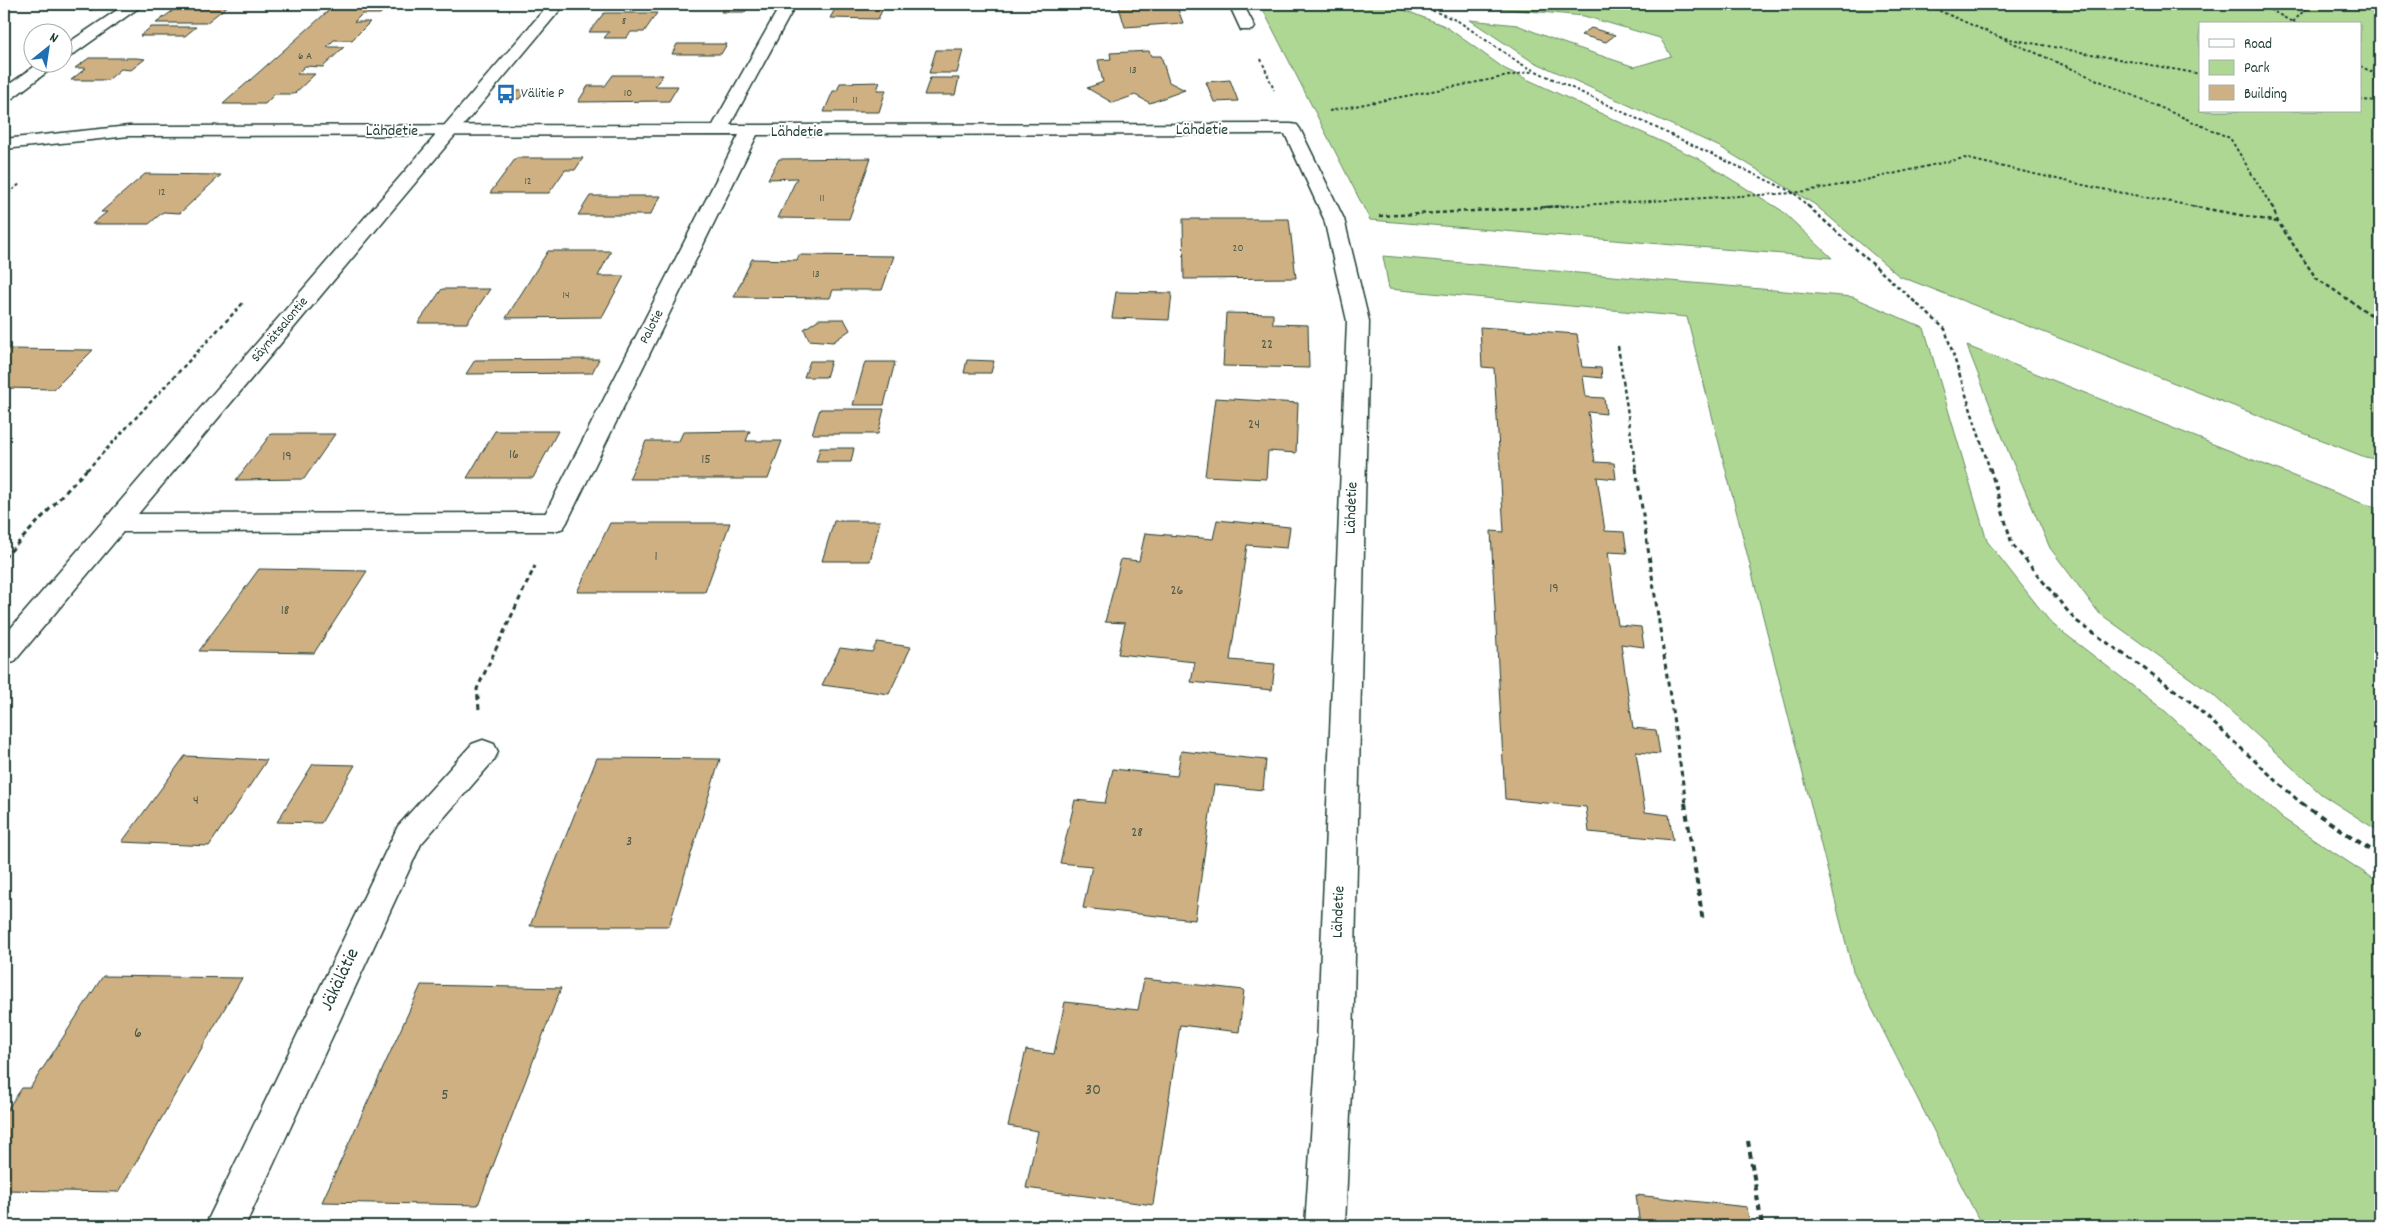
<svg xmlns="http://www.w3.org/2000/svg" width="2384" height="1230" font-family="Dekko,sans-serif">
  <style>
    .green { fill: #afd794; stroke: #678a64; fill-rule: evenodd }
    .building { fill: #cfb083; stroke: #1f3d34 }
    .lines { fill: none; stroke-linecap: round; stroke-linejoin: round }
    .lane-casing { stroke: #1f3d34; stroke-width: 3 }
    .street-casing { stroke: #1f3d34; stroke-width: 3 }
    .secondary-casing { stroke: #1f3d34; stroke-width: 3 }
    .path-far3 { stroke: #1f3d34; stroke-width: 2; stroke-dasharray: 3 2.5; stroke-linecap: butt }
    .path-far2 { stroke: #1f3d34; stroke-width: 2.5; stroke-dasharray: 4 3; stroke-linecap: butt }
    .path-far1 { stroke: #1f3d34; stroke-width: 3; stroke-dasharray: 5 4; stroke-linecap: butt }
    .path { stroke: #1f3d34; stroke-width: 4; stroke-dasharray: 6 5; stroke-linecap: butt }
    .lane { fill: #fff; fill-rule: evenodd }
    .street { fill: #fff; fill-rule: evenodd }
    .secondary { fill: #fff; fill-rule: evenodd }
    .labels { text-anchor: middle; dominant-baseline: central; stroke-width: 4; stroke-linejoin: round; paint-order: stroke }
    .far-number-label { font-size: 11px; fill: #4b5a48 }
    .far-poi-label { font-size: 14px; fill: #1f3d34; stroke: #fff; text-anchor: start }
    .far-street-label { font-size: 14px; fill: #1f3d34; stroke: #fff }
    .number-label { font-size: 14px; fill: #4b5a48 }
    .street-label { font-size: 16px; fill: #1f3d34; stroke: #fff }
    .near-number-label { font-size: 16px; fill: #4b5a48 }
    .near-street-label { font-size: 19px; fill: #1f3d34; stroke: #fff }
  </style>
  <rect width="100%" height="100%" fill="#fff"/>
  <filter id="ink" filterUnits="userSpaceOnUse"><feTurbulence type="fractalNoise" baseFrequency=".02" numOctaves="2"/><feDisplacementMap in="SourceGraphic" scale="10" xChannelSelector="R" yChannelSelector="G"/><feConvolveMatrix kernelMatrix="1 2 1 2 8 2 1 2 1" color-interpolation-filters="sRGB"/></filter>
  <g filter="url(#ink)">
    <path class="green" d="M1260,4H1389L1445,26L1505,69L1697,158L1781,210L1832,258L1370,220Z
      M1453,4H2380V460L2365,457L1899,276L1814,204L1720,147L1530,60L1470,20L1517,25L1560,42L1635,67L1671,56L1660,38L1584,16ZM2200,24H2360V111H2200Z
      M1383,256L1853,297L1924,328L1987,541L2051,623L2165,711L2282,818L2380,883V1226H1982L1853,971L1687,317L1389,289Z
      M1967,346L2361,503L2380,508V832L2321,794L2212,694L2099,613L2050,548L2010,456Z"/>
    <path class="building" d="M60,4H101L92,10L52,9Z
      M182,4H230L206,23H156Z
      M336,4H391L380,14H362L354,22H370L352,40H334L327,47H344L323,67L305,66L297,74H315L294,94H275L265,104H223Z
      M726,4H750L745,12H721Z
      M838,4H885L878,19L830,18Z
      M1118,4H1176L1183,23L1125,27Z
      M604,13H657L644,32H631L626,38H604L609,32H589Z
      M151,27H196L185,36H140Z
      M1591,28L1615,35L1606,42L1581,35Z
      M677,44H727L721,54H672Z
      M936,50H963L957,73H929Z
      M1149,51L1151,56H1161L1169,82L1185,90L1150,103L1135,95L1113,103L1087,88L1103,82L1098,60L1111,59L1110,53Z
      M89,58H136L145,59L131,70L121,69L108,80H71L86,68H75Z
      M613,75H663L655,86H678L669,101L578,102L588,86H605Z
      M930,78H959L955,95H924Z
      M1230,80L1238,101L1214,102L1206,82Z
      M880,82L877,90H886L879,112H824L833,91H837L840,83Z
      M518,90H527L519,99H511Z
      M516,158H583L575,170H565L549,193H490Z
      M871,158L849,219L778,218L797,178L768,179L779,159Z
      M145,174L221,175L180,213L163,212L149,224H92L107,212H101Z
      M590,196H661L650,215H578Z
      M1183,219H1289L1296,278L1184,279Z
      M548,251H611L598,276H624L602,317L506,318Z
      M799,255L894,256L882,290H833L830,298L734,297L752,259L797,260Z
      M442,289H490L467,323H418Z
      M1116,292L1172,293L1169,320L1112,318Z
      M1226,313L1273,314V324L1308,325L1309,368L1223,366Z
      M819,319H844L850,330L833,342L809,340L804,329Z
      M1480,327L1577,334L1582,367L1601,368L1602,378L1583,376L1586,397L1604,398L1606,414L1588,412L1595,462L1614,463L1616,479L1597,477L1605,531L1624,532L1627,553L1608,552L1618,625L1641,627L1644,647L1621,644L1633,728L1656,730L1660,754L1636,752L1645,812L1669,815L1673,840L1589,832L1586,807L1505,799L1491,531L1504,532L1494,368L1482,367Z
      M4,349L93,350L54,389L4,388Z
      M599,359L592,373L466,374L475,360Z
      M967,360L994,361L991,373H964Z
      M810,361H831L826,377H804Z
      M865,362H895L884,405H853Z
      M1215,398L1298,403L1296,453L1268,451L1266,479L1205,476Z
      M820,409H884L878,434H812Z
      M495,431H558L533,478H467Z
      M750,431L746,441H782L768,479H629L646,441H679L683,432Z
      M271,434H335L304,479L236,480Z
      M820,448H854L851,462H816Z
      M1217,520L1290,527L1287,548L1247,545L1230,660L1275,664L1272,690L1191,682L1195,662L1118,654L1125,623L1105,622L1121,559L1139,561L1145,533L1213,539Z
      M834,521H880L870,561H822Z
      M610,523H730L705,592H577Z
      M259,569L367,571L314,653L199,651Z
      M877,642L911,647L889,694L822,685L840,648L872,652Z
      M1181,751L1266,760L1263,790L1214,785L1195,920L1083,908L1092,866L1060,863L1075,800L1105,803L1113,769L1177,776Z
      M185,756L267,760L209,846L122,842Z
      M597,758L720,759L669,926H530Z
      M313,764L355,765L321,823L277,822Z
      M103,976L242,978L119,1192L4,1190V1114L22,1088H30Z
      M1144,979L1244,990L1239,1032L1180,1025L1153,1205L1026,1188L1038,1131L1008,1126L1026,1050L1054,1054L1065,1002L1138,1010Z
      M421,985L561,988L478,1205L322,1202Z
      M1636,1195L1747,1207L1750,1226H1640Z"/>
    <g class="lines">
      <defs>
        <path id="lane" d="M554,513L563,516L567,522L563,528L554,531L116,532L107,529L103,523L107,517L116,514Z"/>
        <path id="street" d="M126,4H144L68,58L62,60V47Z
          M781,4H796L730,125L1291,124L1297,125L1300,129L1344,219L1369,321L1353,1046L1345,1226H1305L1317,1046L1347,321L1324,219L1285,134L757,135L567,522L563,528L554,531L545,528L541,522L739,135L129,136L4,149V139L129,126L713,125Z
          M1229,4H1243L1255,27L1253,30H1241Z
          M41,62H60L10,100L4,101V88Z
          M483,740L494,744L498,752L494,760L421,844L245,1226H205L398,826L472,744Z"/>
        <path id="secondary" d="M549,4H565L14,662L4,665V636Z"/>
      </defs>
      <use href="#lane" class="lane-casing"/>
      <use href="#street" class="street-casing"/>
      <use href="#secondary" class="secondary-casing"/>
      <path class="path-far3" d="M1417,4L1458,21L1521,64L1794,193L1809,207
        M1924,4L2230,138L2272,207
        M2260,4L2296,24
        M2293,22L2310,4
        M1999,37L2200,74
        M1261,59L1274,90
        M2360,66L2374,73L2379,101L2360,100
        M1329,111L1534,71
        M4,197L21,183
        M1544,207L1794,193L1852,183L1964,158L2092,187L2197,207"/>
      <path class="path-far2" d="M1808,206L1945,329L1990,470
        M2191,206L2278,222
        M2272,206L2278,222L2316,278L2380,321
        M1379,216L1567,206
        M1618,346L1636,470
        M87,470L243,303"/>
      <path class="path-far1" d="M1636,468L1686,804
        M1990,468L2012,544L2075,620L2186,698L2302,804
        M4,558L88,468
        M479,709L477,689L535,566"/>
      <path class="path" d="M1685,803L1703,922
        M2301,803L2380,856
        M1748,1141L1762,1226"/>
      <use href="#lane" class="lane"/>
      <use href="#street" class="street"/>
      <use href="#secondary" class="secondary"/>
    </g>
  </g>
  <defs>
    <symbol id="bus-bare" viewBox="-9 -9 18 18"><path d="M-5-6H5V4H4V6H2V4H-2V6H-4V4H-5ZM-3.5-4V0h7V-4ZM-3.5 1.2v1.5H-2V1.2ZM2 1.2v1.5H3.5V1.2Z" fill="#1f6fb2" stroke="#fff" stroke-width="2.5" paint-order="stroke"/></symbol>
  </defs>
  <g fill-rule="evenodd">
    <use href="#bus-bare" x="492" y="80" width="28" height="28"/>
  </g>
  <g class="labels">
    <g class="far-number-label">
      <text x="624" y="22">8</text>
      <text x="305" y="57">6 A</text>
      <text x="1133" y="71">13</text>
      <text x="628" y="94">10</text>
      <text x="855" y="101">11</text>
      <text x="528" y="182">12</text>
      <text x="162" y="193">12</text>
      <text x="822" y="199">11</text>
      <text x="1238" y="249">20</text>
      <text x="816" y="275">13</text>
      <text x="566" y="296">14</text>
    </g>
    <g class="far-poi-label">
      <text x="521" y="94">Välitie P</text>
    </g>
    <g class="far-street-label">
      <text transform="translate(652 327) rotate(-63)">Palotie</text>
      <text transform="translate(280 330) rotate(-50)">Säynätsalontie</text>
    </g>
    <g class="number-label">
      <text x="1267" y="345">22</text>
      <text x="1254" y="425">24</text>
      <text x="514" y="455">16</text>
      <text x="287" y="457">19</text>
      <text x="706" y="460">15</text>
      <text x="656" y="557">1</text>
      <text x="1554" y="589">19</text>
      <text x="1177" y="591">26</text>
      <text x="285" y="611">18</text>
      <text x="196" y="801">4</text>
      <text x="1137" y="833">28</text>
      <text x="629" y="842">3</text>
    </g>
    <g class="street-label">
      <text x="1202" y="130">Lähdetie</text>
      <text x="392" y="131">Lähdetie</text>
      <text x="797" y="132">Lähdetie</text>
      <text transform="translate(1352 508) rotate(-88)">Lähdetie</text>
      <text transform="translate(1339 912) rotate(-88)">Lähdetie</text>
    </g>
    <g class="near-number-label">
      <text x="138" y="1033">6</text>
      <text x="1093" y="1090">30</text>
      <text x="445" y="1095">5</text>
    </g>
    <g class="near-street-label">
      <text transform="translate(341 980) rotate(-65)">Jäkälätie</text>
    </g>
  </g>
  <rect width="2384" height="1230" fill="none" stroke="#fff" stroke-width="20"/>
  <rect x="10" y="10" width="2364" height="1210" fill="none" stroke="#1f3d34" stroke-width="2" filter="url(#ink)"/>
  <rect x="2199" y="22" width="162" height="90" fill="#ffffff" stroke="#a5b1ae"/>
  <rect x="2209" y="39" width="25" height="8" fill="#ffffff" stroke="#a5b1ae"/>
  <text x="2244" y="48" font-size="15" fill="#1f3d34">Road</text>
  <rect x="2209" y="60" width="25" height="15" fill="#afd794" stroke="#a5b1ae"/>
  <text x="2244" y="72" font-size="15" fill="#1f3d34">Park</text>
  <rect x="2209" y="85" width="25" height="15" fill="#cfb083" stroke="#a5b1ae"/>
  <text x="2244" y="98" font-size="15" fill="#1f3d34">Building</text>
  <g transform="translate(48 48) rotate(30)"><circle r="24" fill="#ffffff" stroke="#a5b1ae"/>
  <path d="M0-4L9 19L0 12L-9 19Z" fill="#1f6fb2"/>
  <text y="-8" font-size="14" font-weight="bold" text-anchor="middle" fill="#1f3d34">N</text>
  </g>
</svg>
